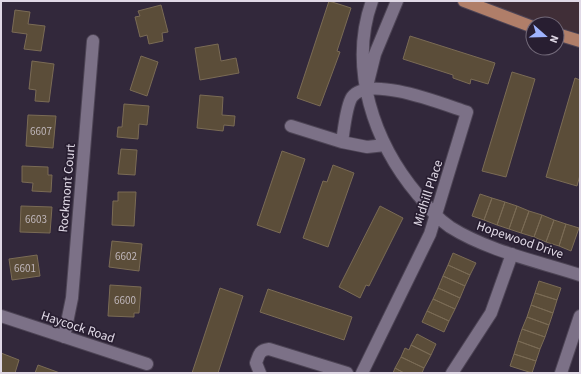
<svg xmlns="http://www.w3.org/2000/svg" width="581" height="374" font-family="'Source Sans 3',sans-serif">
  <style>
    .education { fill: #402e37 }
    .building { fill: #5b4d39; stroke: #7a6b55 }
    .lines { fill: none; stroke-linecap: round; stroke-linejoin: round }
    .minor-casing { stroke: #4d4455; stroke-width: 14 }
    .major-casing { stroke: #4d4455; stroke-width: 14 }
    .minor { stroke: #7c7187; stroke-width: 12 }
    .major { stroke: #b07e69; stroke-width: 12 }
    .labels { text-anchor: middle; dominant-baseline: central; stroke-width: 3.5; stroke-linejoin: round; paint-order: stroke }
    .number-label { font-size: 11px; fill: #bfb6bb }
    .street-label { font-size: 13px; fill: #e0d9e6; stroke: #281e31 }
  </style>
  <rect width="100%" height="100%" fill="#32283b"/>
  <path class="education" d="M482,1H580V33L557,28V24H541Z"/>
  <path class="building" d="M329,1L351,8L337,51L340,52L320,106L297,98Z
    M161,5L168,32L162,33L163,41L149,44L147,35L140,37L135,17L140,16L138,11Z
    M15,10L30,12L28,24L45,26L41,51L24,49L27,34L12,32Z
    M410,36L495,63L488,84L471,79L470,84L453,78V75L403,59Z
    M218,44L221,61L236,58L239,73L200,80L195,48Z
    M141,56L158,62L147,96L130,90Z
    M32,61L54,64L49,102L35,101L36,90L29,89Z
    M512,72L535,79L506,177L482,171Z
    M575,78L580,80V175L577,186L546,177Z
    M200,95L223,97L222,115L235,116L234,126L224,125L223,131L197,128Z
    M124,104L149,106L147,125L139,124L138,139L117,137L118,127H122Z
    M28,115L56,116L53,148L26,146Z
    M121,149L137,150L135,175L118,174Z
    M282,151L305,159L280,233L257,225Z
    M333,165L354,173L328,247L303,238L323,181L327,182Z
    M22,166L48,167V175H52L51,192L32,191L33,183L22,182Z
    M118,192H136L134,226L112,225L113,201H118Z
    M480,194L492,198L484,220L472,216Z
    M492,198L505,202L497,225L484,220Z
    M505,202L517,206L509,229L497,225Z
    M21,206L52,207L50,233L20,232Z
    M380,206L403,218L369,286L366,285L360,298L339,287Z
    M517,206L529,211L521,233L509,229Z
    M529,211L542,215L534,237L521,233Z
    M542,215L554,220L546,242L534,237Z
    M554,220L566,224L559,246L546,242Z
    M566,224L579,228L571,251L559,246Z
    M112,241L142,244L139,271L109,267Z
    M453,253L476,263L470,275L448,265Z
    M37,255L40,276L12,280L9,259Z
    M448,265L470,275L465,286L443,276Z
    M443,276L465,286L460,298L438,288Z
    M539,281L561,288L557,300L535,293Z
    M110,285L141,287L139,313H134V317L108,316Z
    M220,288L243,296L218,373H192Z
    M438,288L460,298L455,309L433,299Z
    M268,289L352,317L344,340L260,312Z
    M535,293L557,300L553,313L531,305Z
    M433,299L455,309L449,321L427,311Z
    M531,305L553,313L549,325L527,317Z
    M427,311L449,321L444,332L422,322Z
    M527,317L549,325L545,337L522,329Z
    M522,329L545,337L540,349L518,341Z
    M417,334L436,344L431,355L411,345Z
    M518,341L540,349L536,361L514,354Z
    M411,345L431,355L424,368L401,357L405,348L409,350Z
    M1,353L19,360L15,373H1Z
    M514,354L536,361L532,373L510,366Z
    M401,357L424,368L422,373H404L395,368Z
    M38,365L60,373H35Z
    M395,368L404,373H393Z"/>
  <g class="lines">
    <defs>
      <path id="minor" d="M372,1C348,68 374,143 418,195C428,207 437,218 450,227C488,251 537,261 580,275
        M368,82L375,54L397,1
        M291,126L342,142
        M1,316L147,364
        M64,337L72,298L93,41
        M260,373L256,363C259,355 259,350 269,349L347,373
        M362,373L430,234L467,112C445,105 369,74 352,97C346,106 344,130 342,142L367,147L385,145
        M452,373L491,313L512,254
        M561,373L580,316"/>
      <path id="major" d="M464,1L533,27
        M557,34L580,41"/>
    </defs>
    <use href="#minor" class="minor-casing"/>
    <use href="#major" class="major-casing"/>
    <use href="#minor" class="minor"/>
    <use href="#major" class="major"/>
  </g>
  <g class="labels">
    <g class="number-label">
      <text x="41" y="131">6607</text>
      <text x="36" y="219">6603</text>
      <text x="126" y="256">6602</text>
      <text x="25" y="268">6601</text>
      <text x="125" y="300">6600</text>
    </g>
    <g class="street-label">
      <text transform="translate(67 188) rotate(-85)">Rockmont Court</text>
      <text transform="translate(428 193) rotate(-72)">Midhill Place</text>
      <text transform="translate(520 240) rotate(19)">Hopewood Drive</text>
      <text transform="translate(78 327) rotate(18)">Haycock Road</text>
    </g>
  </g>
  <rect width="581" height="374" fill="none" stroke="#e0d9e6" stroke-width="4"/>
  <g transform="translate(545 36) rotate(110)"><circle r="19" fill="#281e31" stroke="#726979"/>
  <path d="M0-3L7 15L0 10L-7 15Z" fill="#9fb3fd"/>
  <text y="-6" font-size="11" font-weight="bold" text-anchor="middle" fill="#e0d9e6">N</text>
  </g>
</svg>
